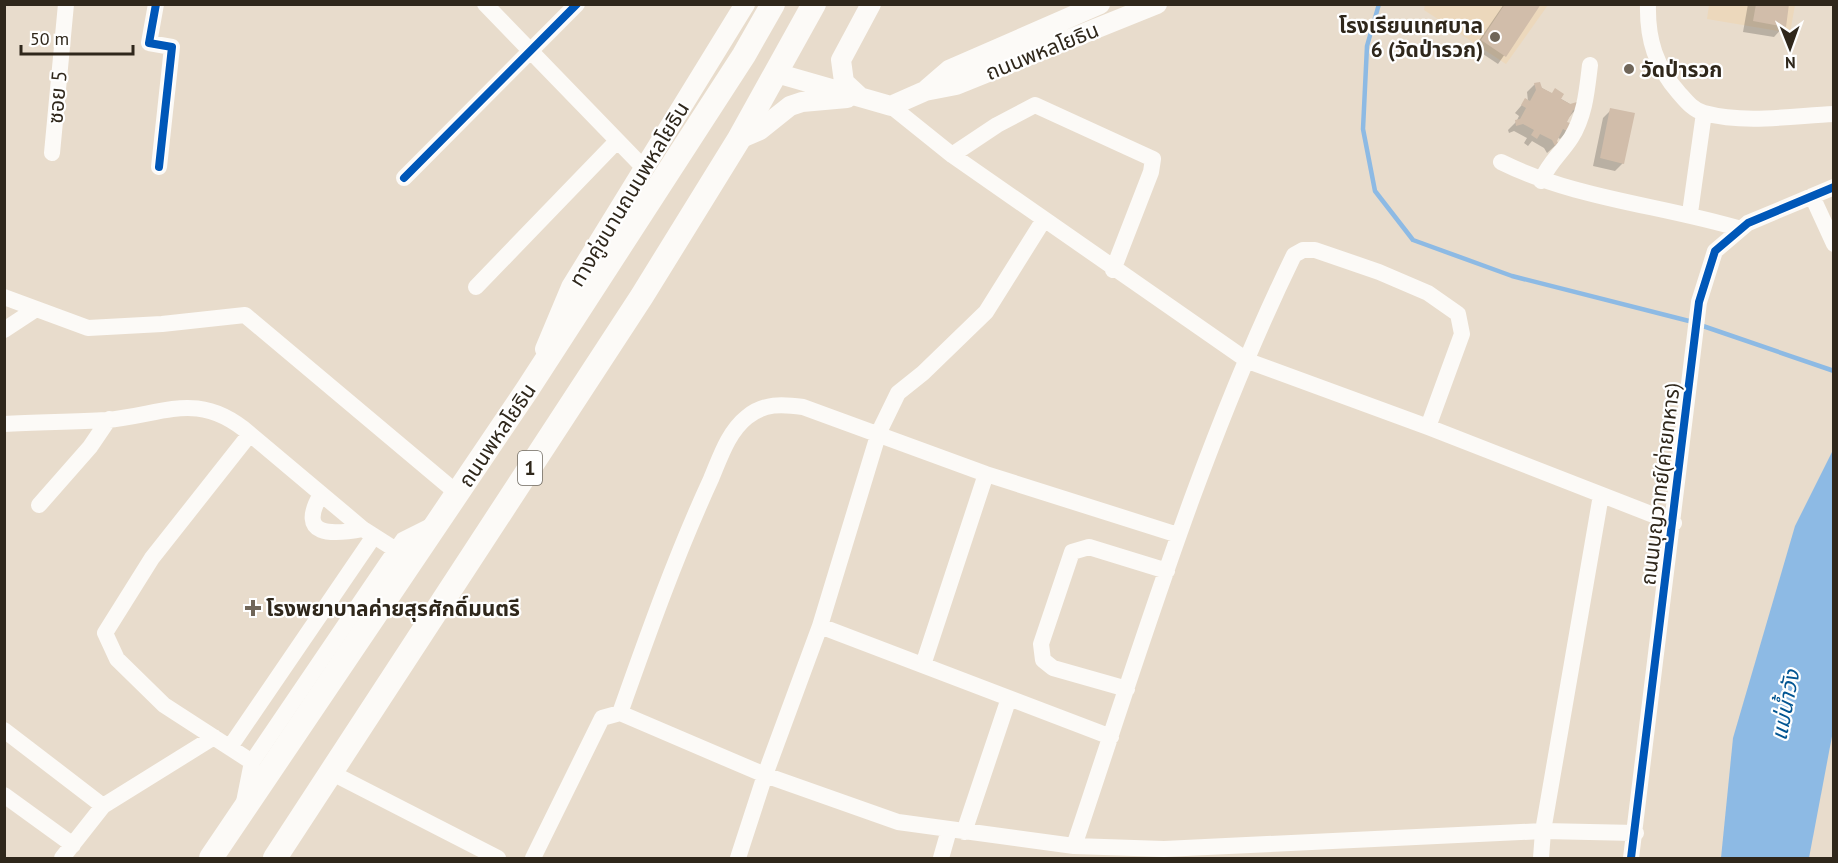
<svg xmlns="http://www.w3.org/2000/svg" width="1838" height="863" font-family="'PT Sans','Noto Sans Thai',sans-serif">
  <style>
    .built { fill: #ecd8bc }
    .water { fill: #8dbae4 }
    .shadow { fill: #0003 }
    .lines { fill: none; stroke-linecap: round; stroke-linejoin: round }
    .stream { stroke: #8dbae4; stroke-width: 4.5 }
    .building { fill: #d1bdaa }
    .minor { stroke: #fcfaf7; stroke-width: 16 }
    .major { stroke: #fcfaf7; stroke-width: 20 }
    .highway { stroke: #fcfaf7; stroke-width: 24 }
    .cycleway-casing { stroke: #fff; stroke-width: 11 }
    .cycleway { stroke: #0057b8; stroke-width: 8 }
    .poi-dot { fill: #706659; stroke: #fff; stroke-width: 2 }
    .labels { text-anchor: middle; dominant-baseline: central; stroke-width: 4.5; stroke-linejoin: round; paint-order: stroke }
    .shield { fill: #fff; stroke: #6d685f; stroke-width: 1.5 }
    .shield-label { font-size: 20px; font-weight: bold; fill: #2f271b }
    .poi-label { font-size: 21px; font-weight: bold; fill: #2f271b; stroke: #fff; text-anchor: start }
    .street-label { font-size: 21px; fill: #2f271b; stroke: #fff }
    .water-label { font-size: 22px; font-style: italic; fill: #005491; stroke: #fff }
  </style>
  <rect width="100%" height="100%" fill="#e8dccc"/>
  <path class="built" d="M1425,4L1548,5L1506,64L1424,10Z
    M1709,5H1795L1790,33L1707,19Z"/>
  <path class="water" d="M1833,450V731L1809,858H1721L1733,738L1795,526Z"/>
  <path class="shadow" d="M1504,4H1540L1498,64L1474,48Z
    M1748,4H1788L1784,26L1774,37L1743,32Z
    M1535,84L1577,108L1565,122L1568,131L1560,139L1557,137V144L1547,153L1544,148L1532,141L1528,146L1524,143L1527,138L1514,131L1509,133L1508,130L1516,122L1519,116L1515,113L1526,100L1528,101L1527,92Z
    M1611,110L1623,163L1615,171L1593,166L1603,118Z"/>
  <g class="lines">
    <path class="stream" d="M1379,4L1367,46L1363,129L1375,191L1413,240L1512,276L1693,322
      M1700,325L1834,371"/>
  </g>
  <path class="building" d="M1505,4H1541L1506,57L1481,40Z
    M1756,4H1789L1786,27L1753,21Z
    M1540,82L1542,88L1552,93L1555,88L1564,94L1561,99L1570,104L1577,102L1579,109L1573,110L1567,122L1573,124L1569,132L1563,129L1557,141L1559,144L1555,146L1552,140L1540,134L1537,139L1531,135L1534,130L1523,124L1516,126L1515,120L1520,119L1526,108L1521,105L1525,98L1530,101L1536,90L1534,83Z
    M1610,108L1635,113L1624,164L1600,158Z"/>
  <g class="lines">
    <path class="minor" d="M156,4L149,43L172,47L159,167
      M485,4L643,167
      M1648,4C1647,40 1656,67 1679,93C1686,101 1693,110 1704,113C1745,124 1792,116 1834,114
      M891,106L952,155L1248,361L1428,427L1674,523
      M52,153L66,4
      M952,155L997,125L1035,105L1153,159L1151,172L1113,270
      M1501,162C1576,199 1661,205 1741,229
      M404,178L577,4
      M1541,181C1550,161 1560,155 1571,138C1585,116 1587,90 1590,65
      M1812,196L1834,244
      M1690,213L1704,113
      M476,287L617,141
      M4,297L88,328L162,324L245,315L457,493
      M4,330L36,309
      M4,424C38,422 72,422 106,420C164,415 198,389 250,434
      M321,494C296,537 332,535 363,529
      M39,505L90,447L109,419
      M820,626L1111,737
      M923,665L986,474
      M1127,689L1053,668L1043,660L1041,644L1072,552L1089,547L1167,571
      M620,713C648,634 676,555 711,479C720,458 728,432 747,417C764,403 782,404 803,407L986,474L1178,535
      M4,730L103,806
      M230,747L374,536
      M252,762L164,705L117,659L105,633L152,558L250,434L363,529L396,550
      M332,773L498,858
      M4,795L73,845
      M244,802L252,762L387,563L403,540L433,525
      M964,832L1009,698
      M1074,846C1141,647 1202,444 1294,255L1303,250H1315L1379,272L1428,293L1458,314L1462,334L1428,427
      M62,858L103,806L214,737
      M533,858L602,718L620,713L765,775L898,822L1074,846L1164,849L1543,831L1636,833
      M738,858L765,775L820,626L879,432L898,393L923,373L986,312L1043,221
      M941,858L949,830
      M1541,858L1543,831L1601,495
      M1631,858L1699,302L1715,251L1748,223L1834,187"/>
    <path class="major" d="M776,73L891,106L925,91L956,85L1157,4
      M927,89L949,70L1100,4
      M859,96L844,82L841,60L871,4
      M739,139L760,130L790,106L802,102L847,98
      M545,349L571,287L745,4"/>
    <path class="highway" d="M211,858L527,390L744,55L773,4
      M275,858L642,296L739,139L814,4"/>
    <defs>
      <path id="cycleway" d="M156,4L149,43L172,47L159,167
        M404,178L577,4
        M1631,858L1699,302L1715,251L1748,223L1834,187"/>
    </defs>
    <use href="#cycleway" class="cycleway-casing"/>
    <use href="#cycleway" class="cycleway"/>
  </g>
  <g class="poi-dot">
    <circle cx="1495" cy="37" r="6"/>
    <circle cx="1629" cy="69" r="6"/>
    <path d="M250 599h6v6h6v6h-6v6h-6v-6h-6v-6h6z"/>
  </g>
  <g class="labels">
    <rect class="shield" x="518" y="451" width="24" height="34" rx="4.5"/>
    <g class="shield-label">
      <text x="530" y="468">1</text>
    </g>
    <g class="poi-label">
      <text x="1483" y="25" text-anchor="end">โรงเรียนเทศบาล<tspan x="1483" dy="24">6 (วัดป่ารวก)</tspan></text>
      <text x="1641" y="69">วัดป่ารวก</text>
      <text x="266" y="608">โรงพยาบาลค่ายสุรศักดิ์มนตรี</text>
    </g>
    <g class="street-label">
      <text transform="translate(1042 51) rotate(-22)">ถนนพหลโยธิน</text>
      <text transform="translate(57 97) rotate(-85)">ซอย 5</text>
      <text transform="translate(629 194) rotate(-59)">ทางคู่ขนานถนนพหลโยธิน</text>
      <text transform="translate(497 435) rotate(-56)">ถนนพหลโยธิน</text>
      <text transform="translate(1660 484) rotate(-83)">ถนนบุญวาทย์(ค่ายทหาร)</text>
    </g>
    <g class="water-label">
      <text transform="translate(1785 705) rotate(-79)">แม่น้ำวัง</text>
    </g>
  </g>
  <rect width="1838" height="863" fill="none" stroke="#2f271b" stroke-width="12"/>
  <g transform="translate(1790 48) rotate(179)" stroke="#ffffff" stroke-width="4.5" paint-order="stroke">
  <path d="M0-4.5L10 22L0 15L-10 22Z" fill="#2f271b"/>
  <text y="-9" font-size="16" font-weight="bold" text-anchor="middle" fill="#2f271b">N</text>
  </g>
  <path d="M21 45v9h112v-9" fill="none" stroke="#2f271b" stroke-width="3"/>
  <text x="30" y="45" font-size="18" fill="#2f271b" stroke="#ffffff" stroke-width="4.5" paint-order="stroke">50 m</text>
</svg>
